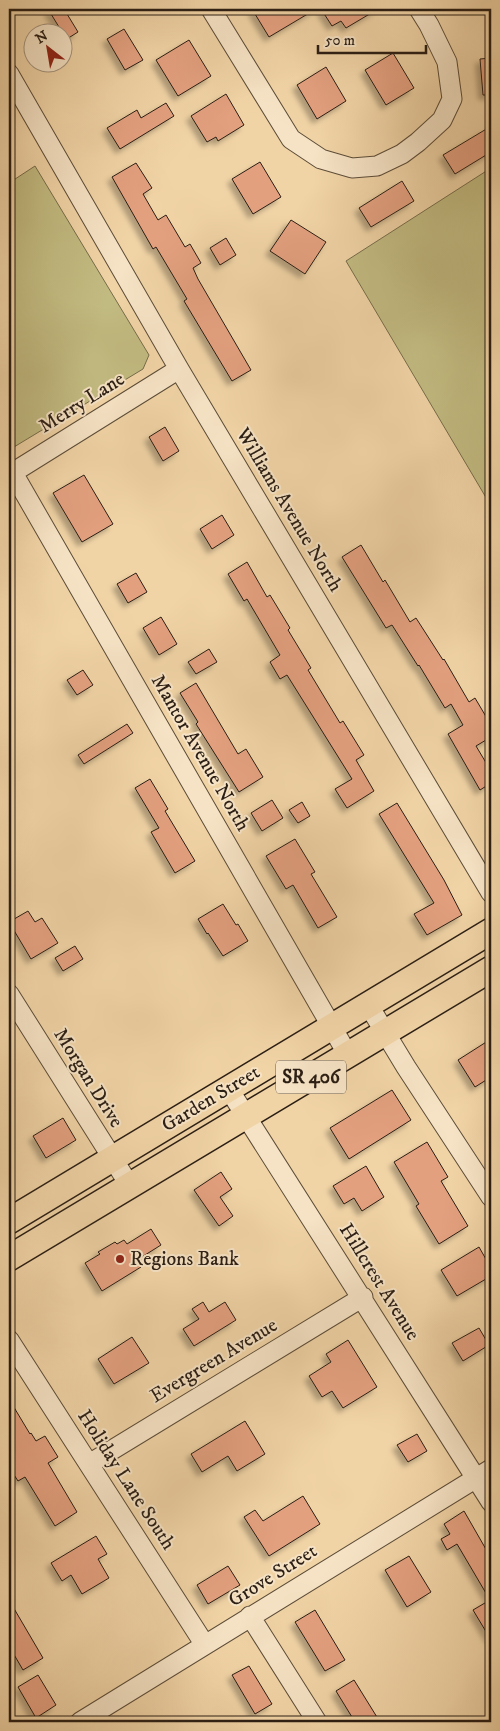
<svg xmlns="http://www.w3.org/2000/svg" width="500" height="1731" font-family="'IM FELL DW Pica',serif">
  <style>
    .green { fill: #c2bb81; stroke: #766c4a }
    .building { fill: #e3a07f; stroke: #2b1e14; filter: url(#shadow) }
    .lines { fill: none; stroke-linecap: round; stroke-linejoin: round }
    .minor-casing { stroke: #5c4c38; stroke-width: 21 }
    .major-casing { stroke: #2b1e14; stroke-width: 28 }
    .minor { stroke: #f6e3c5; stroke-width: 19 }
    .major { stroke: #f1d4a6; stroke-width: 25 }
    .poi-dot { fill: #8f2418; stroke: #f6e3c5; stroke-width: 2 }
    .labels { text-anchor: middle; dominant-baseline: central; stroke-width: 4; stroke-linejoin: round; paint-order: stroke }
    .shield { fill: #f6e3c5; stroke: #685949; stroke-width: 1 }
    .shield-label { font-size: 19px; font-weight: bold; fill: #2b1e14 }
    .street-label { font-size: 20px; fill: #2b1e14; stroke: #f6e3c5 }
    .poi-label { font-size: 20px; fill: #2b1e14; stroke: #f6e3c5; text-anchor: start }
  </style>
  <defs>
    <filter id="shadow"><feDropShadow dx="-4.5" dy="4.5" stdDeviation="2.5" flood-color="#0004"/></filter>
  </defs>
  <rect width="100%" height="100%" fill="#f1d4a6"/>
  <filter id="stains"><feTurbulence type="fractalNoise" baseFrequency=".004" numOctaves="4"/><feColorMatrix values="0 0 0 0 .2 0 0 0 0 .09 0 0 0 0 .02 0 0 0 .5 -.17"/></filter>
  <radialGradient id="worn" r=".72"><stop offset=".6" stop-color="#630" stop-opacity="0"/><stop offset="1" stop-color="#630" stop-opacity=".3"/></radialGradient>
  <path class="green" d="M35,166L149,355L143,369L9,450V183Z
    M491,168V506L346,261Z"/>
  <path class="building" d="M48,9H64L78,32L62,42V32Z
    M252,9H316L269,37Z
    M321,9H378L346,28L341,21L332,26Z
    M124,29L143,60L125,70L107,39Z
    M189,40L211,76L178,96L156,60Z
    M393,53L414,88L386,105L365,70Z
    M491,58V95H483L480,59Z
    M326,67L346,101L317,119L297,85Z
    M226,94L244,125L218,141L216,137L207,142L191,116Z
    M166,103L174,116L120,149L107,128L137,110L141,118Z
    M488,128L491,134V152L455,174L443,155Z
    M260,162L281,197L253,214L232,179Z
    M136,163L152,188L143,194L158,220L166,215L185,247L190,244L201,263L193,268L198,279L251,370L232,381L184,301L187,299L156,247L153,249L112,177Z
    M402,181L414,201L371,227L359,208Z
    M291,220L326,242L305,274L270,251Z
    M226,238L236,255L220,265L210,248Z
    M165,427L179,451L163,461L149,437Z
    M84,475L113,524L82,542L53,493Z
    M222,515L234,535L212,549L200,529Z
    M361,545L383,582L385,580L410,622L416,618L443,660L444,659L469,702L475,698L491,725V737L476,746L491,771V783L480,790L448,734L463,725L451,704L445,708L419,665L418,666L392,625L386,628L342,557Z
    M247,562L267,597L270,595L290,628L288,630L311,668L308,670L340,723L343,721L364,755L356,760L374,791L347,808L335,789L352,779L287,675L280,679L270,662L280,655L247,599L244,601L228,574Z
    M136,573L147,592L128,603L117,584Z
    M161,617L177,644L159,655L143,628Z
    M209,649L217,662L196,674L188,662Z
    M83,670L93,685L77,695L67,680Z
    M196,683L238,754L246,749L263,777L239,792L196,724L198,722L180,693Z
    M127,724L133,733L84,764L78,755Z
    M150,779L168,809L165,811L195,861L175,873L151,832L159,828L135,788Z
    M272,800L283,818L262,831L251,813Z
    M302,802L310,816L298,823L289,810Z
    M397,803L444,880L462,915L427,935L414,914L434,903L379,814Z
    M295,839L315,872L311,874L337,917L318,928L293,885L286,889L266,856Z
    M223,904L236,925L238,924L248,941L223,956L208,933L207,934L198,919Z
    M28,911L35,922L42,918L58,943L31,959L9,922Z
    M75,946L83,959L63,971L55,958Z
    M491,1039V1077L475,1087L458,1060Z
    M392,1090L411,1120L349,1159L330,1128Z
    M63,1118L76,1140L46,1158L33,1136Z
    M427,1142L448,1177L441,1181L468,1226L439,1244L416,1206L419,1204L394,1162Z
    M366,1166L384,1197L362,1211L354,1198L344,1204L333,1186Z
    M221,1172L232,1189L220,1197L233,1216L219,1226L194,1190Z
    M151,1229L161,1245L137,1260L141,1267L102,1291L85,1263L100,1254L98,1252L115,1242L117,1244L124,1240L127,1244Z
    M479,1247L491,1268V1276L457,1296L441,1270Z
    M203,1302L209,1312L225,1302L236,1320L194,1346L183,1329L199,1319L192,1309Z
    M479,1328L489,1345L463,1361L452,1343Z
    M132,1337L149,1363L114,1384L98,1359Z
    M348,1340L377,1387L343,1408L332,1391L322,1397L309,1376L331,1362L326,1354Z
    M9,1399L30,1434L31,1433L36,1441L45,1436L58,1457L48,1463L77,1512L55,1526L25,1477L18,1481L9,1467Z
    M245,1421L265,1454L237,1471L228,1456L202,1472L191,1454Z
    M417,1434L427,1451L408,1462L397,1445Z
    M303,1496L320,1524L269,1556L244,1517L255,1510L263,1521Z
    M464,1511L491,1558V1640L473,1610L490,1600L457,1544L447,1550L441,1539L450,1534L444,1524Z
    M96,1536L107,1554L98,1559L109,1578L82,1594L71,1575L62,1581L51,1563Z
    M409,1556L431,1592L407,1607L385,1570Z
    M228,1566L240,1585L208,1604L197,1585Z
    M9,1600L43,1658L23,1670L9,1646Z
    M315,1610L345,1660L325,1671L295,1622Z
    M249,1666L272,1704L255,1714L232,1675Z
    M38,1675L56,1705L36,1718L18,1687Z
    M354,1680L380,1722H355L336,1691Z"/>
  <g class="lines">
    <defs>
      <path id="minor" d="M211,9L291,139L321,159L352,168L377,166L402,154L418,142L442,120L452,99L447,62L429,25L419,9
        M9,74L179,369L491,893
        M13,473L348,1055
        M9,475L179,369
        M9,994L130,1186
        M369,1006L406,1067L491,1197
        M228,1088L491,1502
        M9,1340L205,1645
        M89,1464L363,1297
        M250,1616L317,1722
        M80,1722L491,1469"/>
      <path id="major" d="M9,1221L491,931
        M9,1258L491,969"/>
    </defs>
    <use href="#minor" class="minor-casing"/>
    <use href="#major" class="major-casing"/>
    <use href="#minor" class="minor"/>
    <use href="#major" class="major"/>
  </g>
  <circle class="poi-dot" cx="120" cy="1259" r="5"/>
  <g class="labels">
    <rect class="shield" x="276" y="1060.5" width="70" height="33" rx="4"/>
    <g class="shield-label">
      <text x="311" y="1077">SR 406</text>
    </g>
    <g class="street-label">
      <text transform="translate(82 403) rotate(-32)">Merry Lane</text>
      <text transform="translate(289 510) rotate(59)">Williams Avenue North</text>
      <text transform="translate(200 753) rotate(60)">Mantor Avenue North</text>
      <text transform="translate(88 1078) rotate(58)">Morgan Drive</text>
      <text transform="translate(211 1099) rotate(-31)">Garden Street</text>
      <text transform="translate(379 1282) rotate(58)">Hillcrest Avenue</text>
      <text transform="translate(214 1361) rotate(-31)">Evergreen Avenue</text>
      <text transform="translate(126 1480) rotate(57)">Holiday Lane South</text>
      <text transform="translate(273 1576) rotate(-32)">Grove Street</text>
    </g>
    <g class="poi-label">
      <text x="130" y="1259">Regions Bank</text>
    </g>
  </g>
  <rect width="500" height="1731" fill="none" stroke="#f1d4a6" stroke-width="30"/>
  <rect x="10" y="10" width="480" height="1711" fill="none" stroke="#2b1e14" stroke-width="2.5"/>
  <rect x="15" y="15" width="470" height="1701" fill="none" stroke="#2b1e14"/>
  <g transform="translate(48 48) rotate(329)"><circle r="24" fill="#f6e3c5" stroke="#a5947e"/>
  <path d="M0-4L9 19L0 12L-9 19Z" fill="#8f2418"/>
  <text y="-8" font-size="14" font-weight="bold" text-anchor="middle" fill="#2b1e14">N</text>
  </g>
  <path d="M318 45v8h108v-8" fill="none" stroke="#2b1e14" stroke-width="2.5"/>
  <text x="325" y="45" font-size="15" fill="#2b1e14" stroke="#f6e3c5" stroke-width="4" paint-order="stroke">50 m</text>
  <rect width="100%" height="100%" filter="url(#stains)"/>
  <rect width="100%" height="100%" fill="url(#worn)"/>
</svg>
